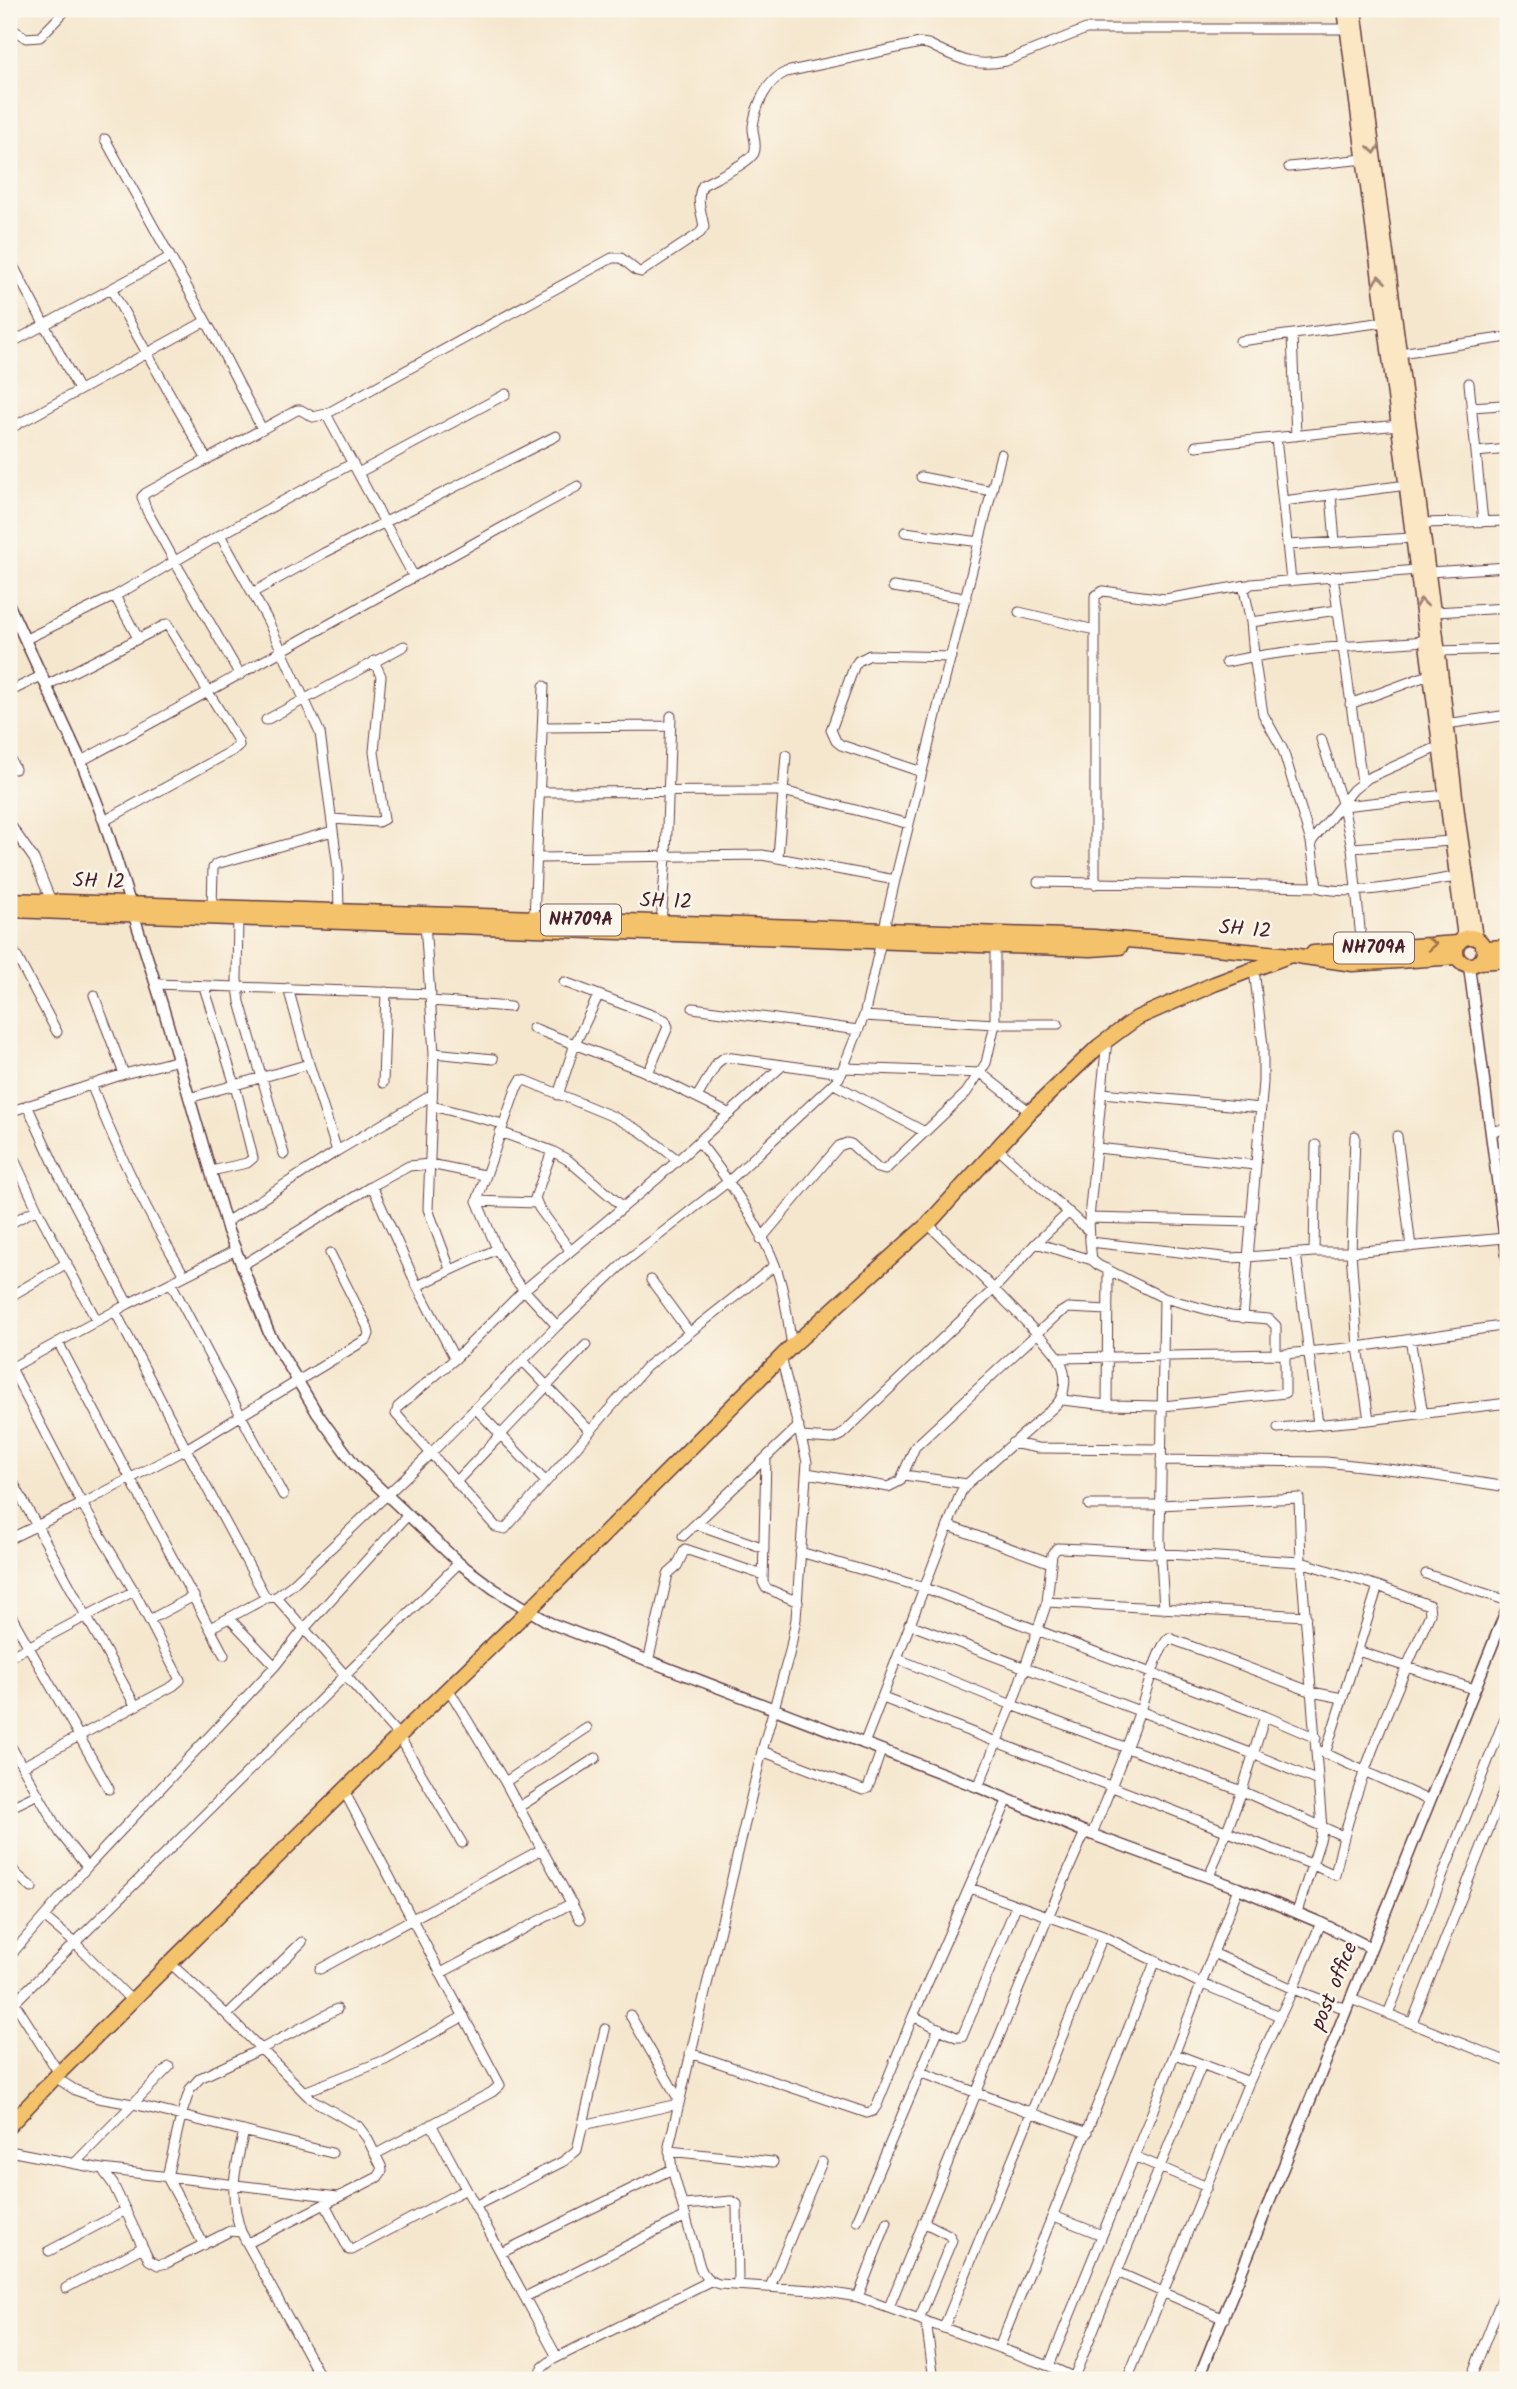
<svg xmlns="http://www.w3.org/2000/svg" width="1517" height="2389" font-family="Kalam,sans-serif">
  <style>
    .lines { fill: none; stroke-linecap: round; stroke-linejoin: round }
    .minor-casing { stroke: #643d43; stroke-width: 11 }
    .tertiary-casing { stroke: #643d43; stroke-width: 13 }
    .secondary-casing { stroke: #643d43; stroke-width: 15 }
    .primary-casing { stroke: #643d43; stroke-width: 17 }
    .trunk-casing { stroke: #643d43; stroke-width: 17 }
    .minor { stroke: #fff; stroke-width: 9 }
    .tertiary { stroke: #fff; stroke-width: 10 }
    .secondary { stroke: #fbe7c3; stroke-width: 12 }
    .primary { stroke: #f4c26a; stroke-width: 14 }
    .trunk { stroke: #f4c26a; stroke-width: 14 }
    .oneway { stroke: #a28377 }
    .oneway2 { stroke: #9f704a }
    .labels { text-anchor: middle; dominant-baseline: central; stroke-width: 5; stroke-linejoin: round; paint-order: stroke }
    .shield { fill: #fbf7ec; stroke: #7f6065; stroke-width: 2 }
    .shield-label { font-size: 19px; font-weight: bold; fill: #4a1f2b }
    .street-label { font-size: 21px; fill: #4a1f2b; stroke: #fbf7ec }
  </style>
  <rect width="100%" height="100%" fill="#fbf7ec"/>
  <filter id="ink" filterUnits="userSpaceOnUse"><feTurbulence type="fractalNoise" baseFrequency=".0143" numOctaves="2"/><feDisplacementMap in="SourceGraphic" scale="14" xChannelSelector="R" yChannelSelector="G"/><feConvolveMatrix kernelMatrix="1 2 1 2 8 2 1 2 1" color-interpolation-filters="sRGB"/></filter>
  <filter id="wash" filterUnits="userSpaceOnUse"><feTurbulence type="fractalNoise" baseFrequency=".00686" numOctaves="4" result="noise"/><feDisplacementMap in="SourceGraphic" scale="28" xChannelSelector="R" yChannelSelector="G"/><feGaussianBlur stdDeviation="1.57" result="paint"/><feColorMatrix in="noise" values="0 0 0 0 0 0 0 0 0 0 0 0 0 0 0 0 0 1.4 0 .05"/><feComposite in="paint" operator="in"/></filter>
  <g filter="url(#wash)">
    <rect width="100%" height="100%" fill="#f5e7ce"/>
  </g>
  <g filter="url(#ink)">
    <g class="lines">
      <defs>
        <path id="minor" d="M9,27L26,38L40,37L67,9
          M105,139L208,325
          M1289,167L1364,159
          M9,258L79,390
          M111,289L207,460
          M1292,335L1296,436
          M1240,341L1385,322
          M9,344L170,257
          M1400,353L1508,337
          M1469,383L1483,522
          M1471,407L1502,405L1508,408
          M326,414L413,575
          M9,429L202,323L208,325L211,330L262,429
          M1276,438L1291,581
          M1196,446L1398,425
          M1476,452L1508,449
          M358,473L506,394
          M921,477L992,491
          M1331,495L1335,542
          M1283,501L1407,485
          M1419,523L1508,521
          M905,532L980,542
          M220,535L267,619L320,733L338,868L339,912
          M1288,545L1413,538
          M1429,572L1508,567
          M1333,576L1362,782
          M893,587L966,598
          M252,593L324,553L556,436
          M115,596L138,638
          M1019,612L1095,630
          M1434,612L1508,608
          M1251,622L1338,610
          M26,639L115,596L220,535L353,463
          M1438,651L1508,649
          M1226,662C1291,648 1359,646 1426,641
          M240,675L175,562L147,511L142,497L146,493L297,410H301L313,417L326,414L612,258H621L637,271L641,272L700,233L704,227C702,213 695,198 703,185C715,178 748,164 754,153C758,144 752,135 753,126C756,105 767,80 786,72L920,43L928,44C958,58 972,68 1006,61L1086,29H1351
          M47,685L167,624L238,741L239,745L232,751L104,821
          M9,692L43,675
          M1350,704L1434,673
          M266,720L404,646
          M1446,724L1508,715
          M543,727L670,726
          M1321,739L1343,806L1352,848L1362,949
          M1440,746L1368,778L1353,790L1311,842L1317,887C1350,898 1420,882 1457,877
          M9,757L15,769
          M81,761C248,672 412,576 578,486
          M922,772L841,745L836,741L831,730L854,667L858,661L870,655L951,657
          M540,792L783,791L909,824
          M1343,806L1445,795
          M332,819L378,822L384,819L374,752L381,676L374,661
          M9,823L34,859L51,901
          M1311,842L1283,750L1263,714L1254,656L1251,622L1244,589L1251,584L1417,570
          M1352,848L1451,841
          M778,857L786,755
          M538,858L762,855L895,880
          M1038,882L1317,887
          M1095,884V596L1103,591L1165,599L1247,585
          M212,907L213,868L216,864L333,831
          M238,914L237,980L240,1002L284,1154
          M534,919L544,686
          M425,923L434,1053L428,1209L450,1269
          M661,923L666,856L671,716
          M9,942L57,1032
          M564,982L665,1020L668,1027L648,1073
          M156,984L431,994
          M204,987L235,1085L253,1158L247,1163L211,1171
          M288,988L309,1064L337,1151
          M94,995L124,1074
          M431,1001L510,1007
          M693,1008L858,1030
          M864,1016L995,1024H1058
          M533,1028L641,1070L730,1114
          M1107,1040L1089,1218L1090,1242L1232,1258L1314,1252H1351L1505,1238
          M434,1053L493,1059
          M845,1068L981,1073L1030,1112
          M383,1083L386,992
          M91,1084C117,1150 148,1215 184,1275
          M834,1084L925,1132
          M1102,1093L1261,1108
          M558,1095L575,1044L598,996
          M697,1097L717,1063L725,1057L842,1073
          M189,1098L309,1064
          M27,1105L59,1175L128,1304
          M432,1106L503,1124
          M9,1112L124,1074L179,1060
          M500,1132L552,1151L568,1160L622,1206
          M1491,1132L1508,1128
          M1355,1136L1351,1252L1358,1347L1369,1420
          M1397,1136L1411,1247
          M699,1142C727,1178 766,1233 779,1277C786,1299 788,1323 792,1346
          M9,1148L37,1209L97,1321
          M997,1148L1089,1231
          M1097,1148L1255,1165
          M552,1151L535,1198L539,1208L570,1250
          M372,1186L417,1286L455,1359
          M477,1201L536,1203
          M1089,1218L1252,1222
          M226,1222L337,1151L432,1095
          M9,1224L37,1209
          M761,1239L839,1146L847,1143L851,1144L877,1168L885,1170L966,1093L986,1063L995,1024V943
          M1090,1242L1092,1260L1098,1265L1164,1298L1231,1316L1269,1319L1276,1326V1354
          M1036,1243L1092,1260
          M497,1249L477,1201L516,1089L521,1080L527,1081L614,1117L640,1131L678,1160
          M1314,1252L1316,1145
          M1296,1253L1318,1424
          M241,1266L372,1186L409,1166L430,1164L484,1175
          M774,1266L646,1367L505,1529L496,1527L396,1414L398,1407L455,1359L524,1290L658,1178L782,1066
          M651,1280L689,1332
          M171,1283L283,1495
          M417,1286L497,1249L516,1281L557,1326
          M9,1297L67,1263
          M115,1311L186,1449L266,1598L210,1628
          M1243,1318L1263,1082V1046L1254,969
          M1410,1339L1423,1414
          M58,1342L224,1655
          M781,1357L807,1462L796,1619L790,1651L762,1751L669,2146L672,2169L700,2267C704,2277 709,2281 719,2284L813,2290L858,2297L1049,2366L1080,2380
          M1059,1358L1285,1354L1358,1347L1508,1325
          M523,1361L590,1431
          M11,1368L82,1504L134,1591L180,1680L173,1686L23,1766
          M9,1369L128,1304L236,1250
          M1062,1400L1107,1405L1163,1406L1285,1393V1354
          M1107,1405L1108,1269
          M475,1408L546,1482
          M1278,1428L1369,1420L1508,1403
          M801,1437L832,1439L840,1436L994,1289L1036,1243L1069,1212
          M1012,1443L1038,1448L1161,1449
          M766,1458L763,1582L766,1588L798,1602
          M1161,1460L1326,1462L1396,1470L1508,1487
          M807,1473L888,1487L900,1481L915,1447L1058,1314L1068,1308L1108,1310
          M9,1475L135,1705
          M904,1475L967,1484
          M456,1482L586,1345
          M1089,1505H1160L1299,1498L1301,1562L1322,1828L1321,1837L1297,1912
          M696,1524L764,1548
          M949,1526L1051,1563
          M683,1536L799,1426
          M9,1539L82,1504L186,1449L367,1339L369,1334L367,1326L330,1253
          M800,1552L925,1588L1265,1716L1316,1738
          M1426,1574L1508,1601
          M276,1597L399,1736L462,1843
          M266,1598L276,1597L293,1584L431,1453L557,1326L627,1260L729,1181L839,1078L864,1016L895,880L1001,454
          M1164,1609L1160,1541L1164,1298
          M9,1612L109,1789
          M229,1618L275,1666
          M149,1620L194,1596
          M909,1624L1253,1754L1318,1781
          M1358,1651L1474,1689
          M9,1657L134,1591
          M898,1659L1012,1705L1242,1791L1343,1836
          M648,1662L668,1574L677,1566L685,1549L763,1575
          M449,1690L505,1782L580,1919
          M883,1698L1311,1864L1335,1875C1353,1785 1393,1698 1430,1614L1429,1605L1378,1586L1301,1562L1084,1549L1057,1548L1052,1554L1047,1602L1306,1616
          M9,1743L60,1833L87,1867
          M864,1744L961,1492L967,1484L1054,1407C1067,1395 1068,1373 1058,1357C1050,1344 1035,1332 1025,1321C993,1288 961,1256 928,1224
          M762,1751L863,1790L868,1788L881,1751
          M1320,1751L1430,1801
          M1325,1754L1378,1586
          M505,1782L587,1728
          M978,1787L1012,1705L1047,1602
          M344,1791L500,2085L492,2092L376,2154
          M519,1807L596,1758
          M9,1808L38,1794
          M1092,1834C1108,1794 1125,1754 1139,1713C1146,1696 1156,1649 1169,1638L1312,1692L1342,1698
          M9,1864L16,1874L32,1888
          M1209,1877L1242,1791L1265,1716
          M970,1888L1103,1936L1200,1983L1280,2016
          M44,1917L74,1942L132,2001
          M1213,1953L1293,1989L1346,2009
          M9,1957L87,1867L275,1666L303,1630L408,1515
          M171,1964L227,2015L311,2099L358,2126L367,2138L381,2166L382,2171L378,2177L248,2243
          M320,1969L542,1849
          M441,1973L572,1903
          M9,1994L59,2073
          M1351,1999L1508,2062
          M14,2003L459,1563
          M1388,2014L1508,1710
          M227,2015L302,1942
          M630,2015L679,2100
          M913,2016L956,2037H962L1016,1906
          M1412,2023L1508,1780
          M690,2053L867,2113L873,2111L877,2105L913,2016L1007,1801
          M1175,2054L1249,2082
          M920,2072L1087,2133
          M55,2077L75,2090L98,2098L133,2104L332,2153
          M304,2092L385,2060L464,2016
          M431,2124L557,2357
          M583,2125L678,2104
          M9,2151L102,2169L113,2184L149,2260L158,2265L167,2263L230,2231L241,2232L322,2380
          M669,2151L773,2162
          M1134,2156L1207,2187
          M74,2164L169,2067
          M102,2169L338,2197
          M325,2204L349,2250H352L466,2189
          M683,2205L732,2201L737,2204L738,2285
          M475,2206L564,2161L577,2150L605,2029
          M1054,2216L1102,2235
          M857,2221L939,2028
          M241,2232C228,2191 235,2172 244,2131
          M204,2245L167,2177L181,2116L190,2089L200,2078L261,2049L337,2009
          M49,2251L126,2210
          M501,2253L672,2169
          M1117,2272L1224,2319
          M770,2287L822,2162
          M66,2288L143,2247
          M525,2297L686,2216
          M858,2297L887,2222
          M889,2307L1048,1917L1085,1832
          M919,2319L952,2240L949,2235L923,2222
          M926,2321L934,2380
          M944,2327L1103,1936
          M999,2348L1156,1960
          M1049,2366L1153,2110L1238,1888
          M1074,2377L1202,2064
          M536,2380L543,2367L552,2360L710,2281
          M1127,2380L1249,2082L1293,1989L1321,1923
          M1470,2380L1508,2283"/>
        <path id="tertiary" d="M9,605L81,761L104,821L162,1004L228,1231L269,1333L317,1413L354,1464L459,1563L494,1589L550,1623L978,1787L1085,1832L1238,1888L1321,1923L1371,1948
          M1469,966L1508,1263
          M1198,2380L1508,1606"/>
        <path id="secondary" d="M1344,9L1464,938
          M1355,9L1434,612L1459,821L1476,938"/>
        <path id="primary" d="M9,2126L59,2073L399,1736L529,1610L792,1346L928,1224L1030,1112L1099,1046L1137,1018L1214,984L1291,955"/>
        <path id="trunk" d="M9,900L1094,937L1291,955L1353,964L1457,957
          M9,910L1091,949L1120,947
          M1456 951a14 14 0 1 1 28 0a14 14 0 1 1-28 0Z
          M1484,948L1508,947
          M1313,953L1458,943
          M1480,962L1508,960"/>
      </defs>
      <use href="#minor" class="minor-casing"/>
      <use href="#tertiary" class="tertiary-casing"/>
      <use href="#secondary" class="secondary-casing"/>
      <use href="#primary" class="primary-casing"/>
      <use href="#trunk" class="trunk-casing"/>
      <use href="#minor" class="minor"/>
      <use href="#tertiary" class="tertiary"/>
      <use href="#secondary" class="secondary"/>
      <use href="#primary" class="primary"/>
      <use href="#trunk" class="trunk"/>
    </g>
    <defs><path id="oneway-chevron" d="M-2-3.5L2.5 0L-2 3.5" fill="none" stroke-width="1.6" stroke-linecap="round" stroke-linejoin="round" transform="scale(1.75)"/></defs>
    <g class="oneway">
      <use href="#oneway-chevron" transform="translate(1374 149) rotate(82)"/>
      <use href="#oneway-chevron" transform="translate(1379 280) rotate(-97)"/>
      <use href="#oneway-chevron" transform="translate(1421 603) rotate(-97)"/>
    </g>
    <use class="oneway2" href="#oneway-chevron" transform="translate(1432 944) rotate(-4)"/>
  </g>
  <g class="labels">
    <g class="shield">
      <rect x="541" y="904.5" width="80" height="31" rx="5"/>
      <rect x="1334" y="932.5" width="80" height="31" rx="5"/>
    </g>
    <g class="shield-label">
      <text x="581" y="920">NH709A</text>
      <text x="1374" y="948">NH709A</text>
    </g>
    <g class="street-label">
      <text transform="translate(99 882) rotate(2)">SH 12</text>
      <text transform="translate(666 902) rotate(2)">SH 12</text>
      <text transform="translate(1245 930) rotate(5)">SH 12</text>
      <text transform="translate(1335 1986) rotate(-68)">post office</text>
    </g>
  </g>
  <rect width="1517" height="2389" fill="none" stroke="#fbf7ec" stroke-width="35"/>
</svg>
